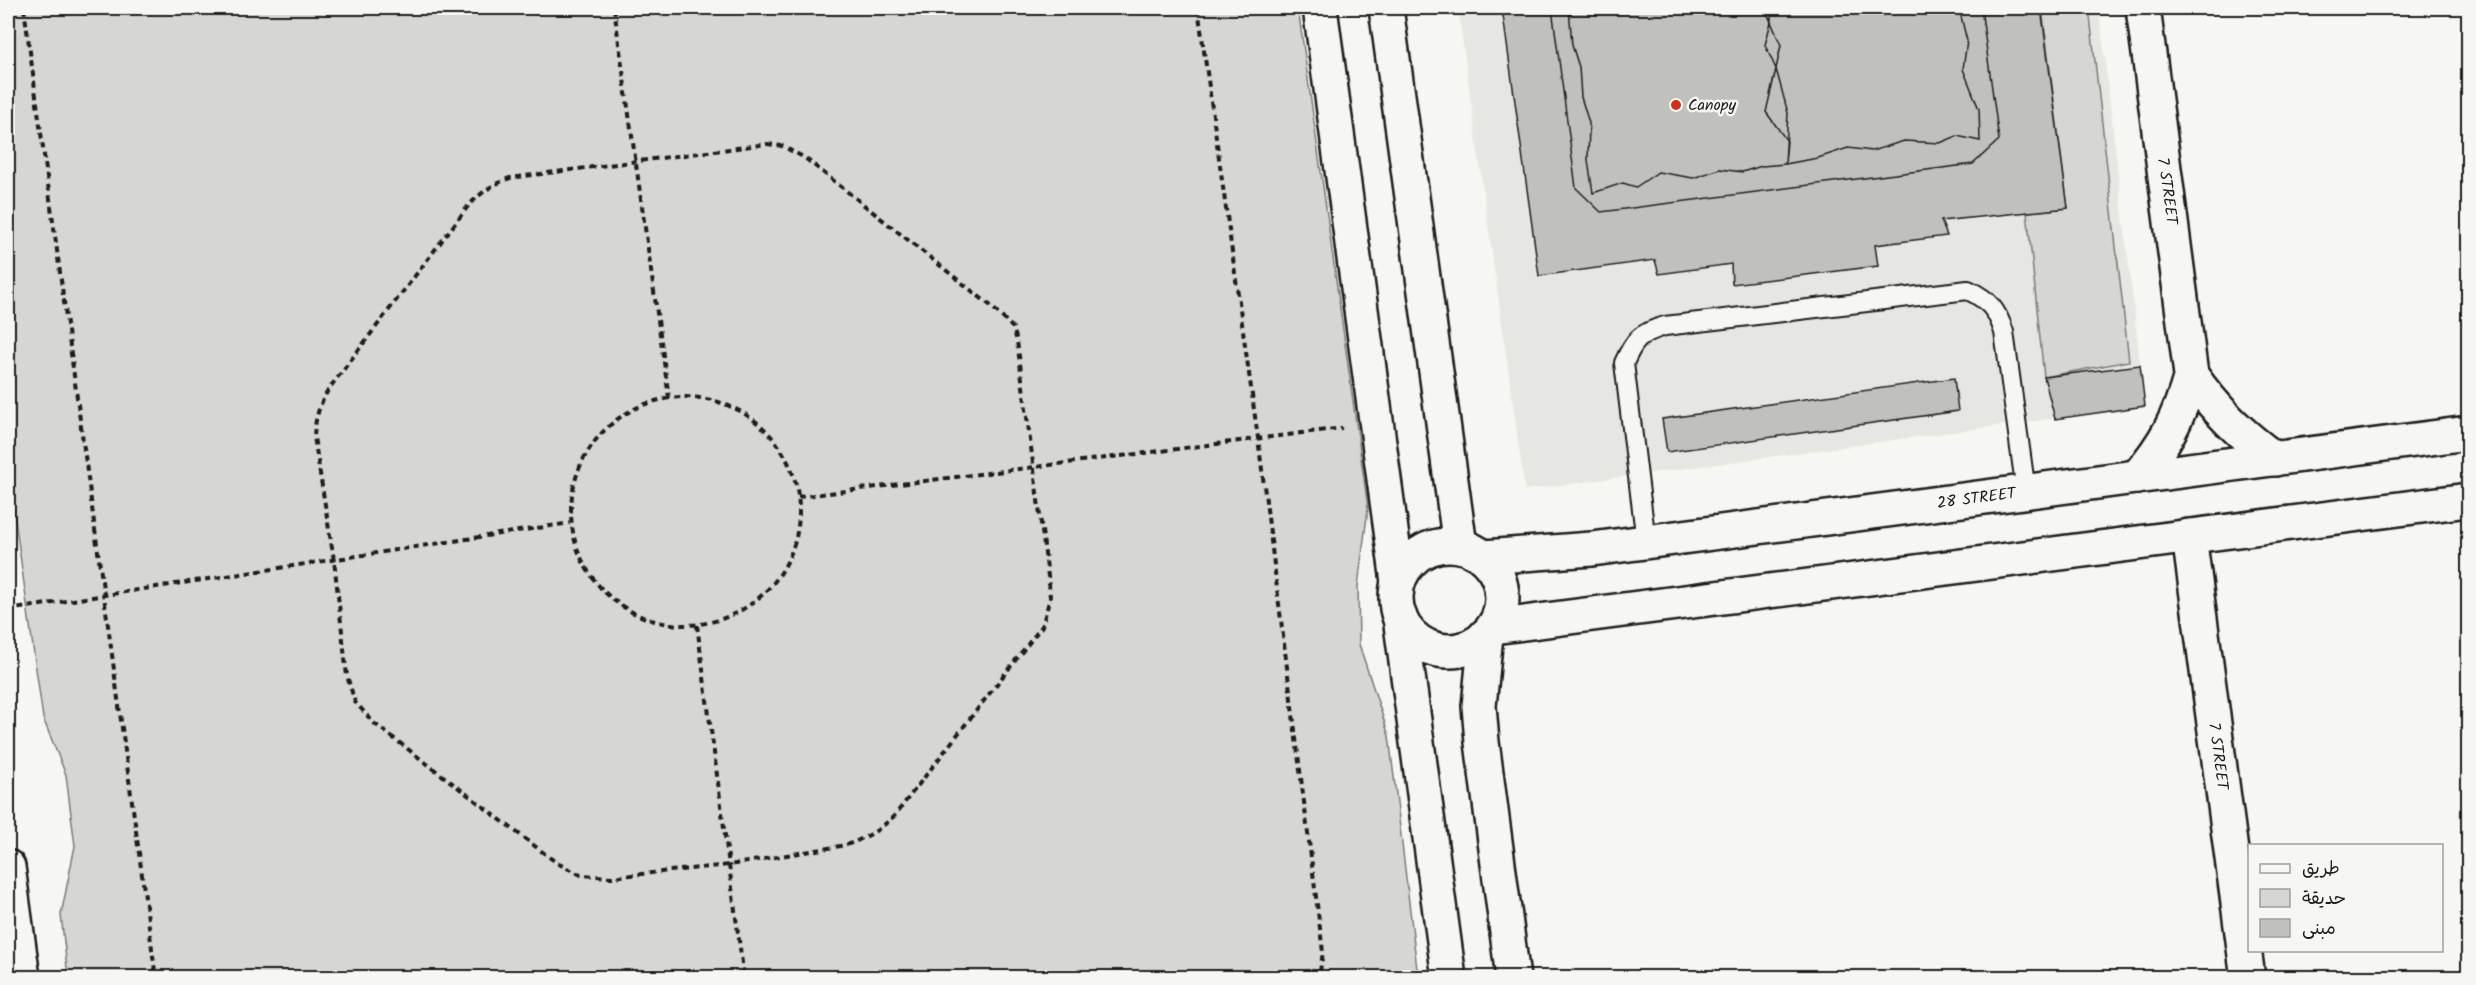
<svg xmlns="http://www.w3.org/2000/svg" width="2476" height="985" font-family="Kalam,'Playpen Sans Arabic',sans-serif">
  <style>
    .built { fill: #e6e6e2 }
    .green { fill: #d6d6d2; stroke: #797977; stroke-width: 1.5 }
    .building { fill: #c0c0bd; stroke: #1c1c1c; stroke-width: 1.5 }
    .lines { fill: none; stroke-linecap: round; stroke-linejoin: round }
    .lane-casing { stroke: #1c1c1c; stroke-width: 22 }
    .street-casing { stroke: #1c1c1c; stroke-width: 38 }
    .secondary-casing { stroke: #1c1c1c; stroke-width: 38 }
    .path { stroke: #1c1c1c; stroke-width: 4; stroke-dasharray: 6 4.5; stroke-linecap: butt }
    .lane { stroke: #f6f6f2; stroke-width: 18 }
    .street { stroke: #f6f6f2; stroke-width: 33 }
    .secondary { stroke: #f6f6f2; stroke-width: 33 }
    .poi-dot { fill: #c8321e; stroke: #f6f6f2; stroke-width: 2 }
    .labels { text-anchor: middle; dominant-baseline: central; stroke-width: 5; stroke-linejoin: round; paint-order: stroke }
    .poi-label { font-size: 16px; fill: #1c1c1c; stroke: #f6f6f2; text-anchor: start }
    .street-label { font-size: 16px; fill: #1c1c1c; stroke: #f6f6f2 }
  </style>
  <rect width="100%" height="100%" fill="#f6f6f2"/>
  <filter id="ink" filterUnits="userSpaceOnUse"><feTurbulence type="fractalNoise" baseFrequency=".0167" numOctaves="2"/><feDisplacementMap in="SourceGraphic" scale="12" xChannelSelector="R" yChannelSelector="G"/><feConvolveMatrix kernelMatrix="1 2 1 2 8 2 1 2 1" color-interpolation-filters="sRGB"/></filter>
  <g filter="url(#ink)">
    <path class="built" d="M1458,8H2099L2145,406L1525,490Z"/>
    <path class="green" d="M8,8H1298L1368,508L1358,586L1359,644L1389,736L1418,977H68L61,915L75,846L66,775L43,718L8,470Z
      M2042,8H2089L2129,361L2044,377L2027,212L2068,208Z"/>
    <path class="building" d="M1502,8H2041L2068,208L1941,221L1947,236L1875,245L1878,266L1732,284L1731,264L1659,274L1655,260L1539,276Z
      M1552,8H1981L1999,140L1973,164L1601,212L1576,188Z
      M1569,8H1765L1771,22L1765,45L1776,69L1766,112L1787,141L1785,164L1762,166L1742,172L1720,169L1693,178L1658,172L1636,187L1623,183L1593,193L1588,160L1589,123L1581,97L1579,67L1572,45Z
      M1771,8H1959L1967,41L1963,69L1979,109L1980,141L1957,136L1940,143L1904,141L1872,151L1848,148L1818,158L1785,164L1788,113L1776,69L1781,45L1771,22Z
      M2140,365L2145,406L2055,419L2044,377Z
      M1954,378L1958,411L1667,452L1662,419Z"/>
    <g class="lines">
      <defs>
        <path id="lane" d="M1646,542L1624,363C1634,340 1640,333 1665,326L1968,290C1989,300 1997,310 2004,332L2026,492"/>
        <g id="street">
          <path d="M2191,375C2216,410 2241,435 2275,459"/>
          <path d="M2137,477C2166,443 2179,418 2191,375L2143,8"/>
          <path id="s1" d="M2189,536L2248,978"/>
        </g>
        <g id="secondary">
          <path d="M1320,8L1398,582"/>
          <path d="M1386,8L1460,546"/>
          <circle cx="1449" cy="598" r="53"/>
          <path id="s2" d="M1484,557L1592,549L2468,433"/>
          <path d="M1400,617L1449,978"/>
          <path d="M1493,627L2468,500"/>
          <path d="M1486,635L1479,706L1482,742L1513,978"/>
          <path d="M8,867L23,978"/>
        </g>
      </defs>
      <use href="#lane" class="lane-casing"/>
      <use href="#street" class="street-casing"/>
      <use href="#secondary" class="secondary-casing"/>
      <path class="path" d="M24,8L156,978
        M614,8L669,398
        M1198,8L1258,438L1323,952L1319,978
        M767,144L782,146L805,158L991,306L1013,328L1017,341L1049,584L1050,598L1042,626L895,815C880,830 866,838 846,845L729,865L612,877L581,875L557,863L375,724L355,702L347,676L334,560L314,437C315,417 320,402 331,386L469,205C482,192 493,184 510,178Z
        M571 511a114 114 0 1 1 228 0a114 114 0 1 1-228 0Z
        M798,497L1342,428
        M8,610L570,523
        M697,625L744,978"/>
      <use href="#lane" class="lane"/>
      <use href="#street" class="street"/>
      <use href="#secondary" class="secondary"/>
    </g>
  </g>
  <circle class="poi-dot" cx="1676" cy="105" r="6"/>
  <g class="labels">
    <g class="poi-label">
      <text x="1688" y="105">Canopy</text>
    </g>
    <g class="street-label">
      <text transform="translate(2167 191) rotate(82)">7 STREET</text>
      <text stroke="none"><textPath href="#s2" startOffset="496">28 STREET</textPath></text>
      <text stroke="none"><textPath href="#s1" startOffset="222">7 STREET</textPath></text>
    </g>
  </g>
  <rect width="2476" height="985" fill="none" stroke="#f6f6f2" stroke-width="30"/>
  <rect x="15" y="15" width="2446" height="955" fill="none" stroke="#1c1c1c" stroke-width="2" filter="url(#ink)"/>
  <rect x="2248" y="844" width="195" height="108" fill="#f6f6f2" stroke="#9f9f9c" stroke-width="1.5"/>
  <rect x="2260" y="864" width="30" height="9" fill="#f6f6f2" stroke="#9f9f9c" stroke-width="1.5"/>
  <text x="2302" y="874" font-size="18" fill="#1c1c1c">طريق</text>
  <rect x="2260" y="889" width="30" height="18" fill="#d6d6d2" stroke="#9f9f9c" stroke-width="1.5"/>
  <text x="2302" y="904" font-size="18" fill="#1c1c1c">حديقة</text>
  <rect x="2260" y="919" width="30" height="18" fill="#c0c0bd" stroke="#9f9f9c" stroke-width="1.5"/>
  <text x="2302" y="934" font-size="18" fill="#1c1c1c">مبنى</text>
</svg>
